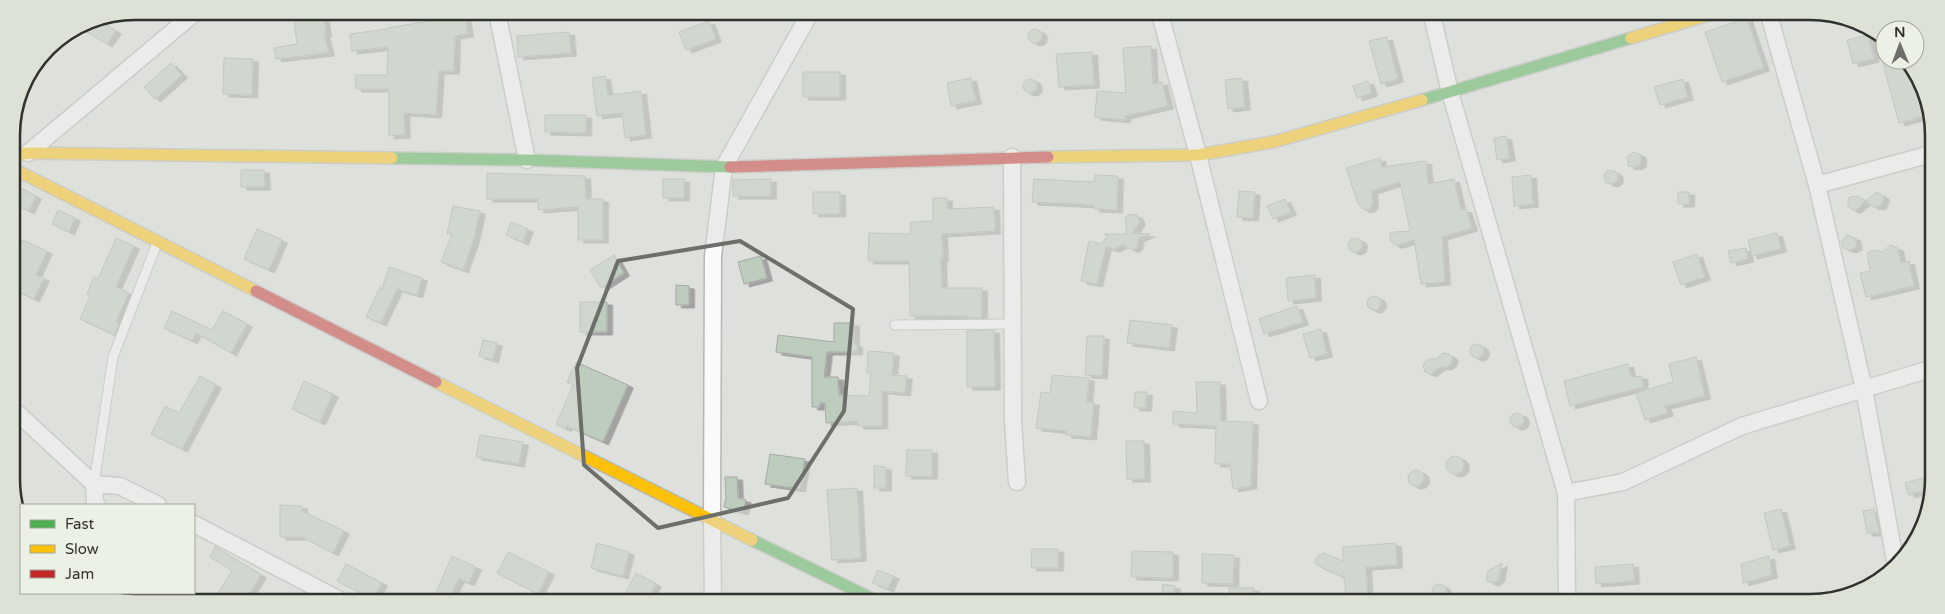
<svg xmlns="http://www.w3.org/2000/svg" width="1945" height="614" font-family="'Varela Round',sans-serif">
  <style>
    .building { fill: #bccdbe; stroke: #a6a9a5; filter: url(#shadow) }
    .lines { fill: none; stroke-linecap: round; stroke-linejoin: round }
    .lane-casing { stroke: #b6b7b3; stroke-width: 11 }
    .street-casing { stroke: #b6b7b3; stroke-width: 19 }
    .fast-casing { stroke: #b6b7b3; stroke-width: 14 }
    .slow-casing { stroke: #b6b7b3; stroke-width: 14 }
    .jam-casing { stroke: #b6b7b3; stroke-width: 14 }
    .lane { stroke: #fafafa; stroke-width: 9 }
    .street { stroke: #fafafa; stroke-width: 16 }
    .fast { stroke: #4caf50; stroke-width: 11 }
    .slow { stroke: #ffc107; stroke-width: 11 }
    .jam { stroke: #c62828; stroke-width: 11 }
    .marked { fill: none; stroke: #6d6f6a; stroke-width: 4; stroke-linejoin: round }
    .rim { fill: none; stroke: #30322d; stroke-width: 2.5 }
  </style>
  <defs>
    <filter id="shadow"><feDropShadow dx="5.5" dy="3" stdDeviation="0" flood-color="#0004"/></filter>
  </defs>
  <rect width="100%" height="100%" fill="#dee0db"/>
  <path class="building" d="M293,12H323L326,34H324L329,53L276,59L274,48L297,44Z
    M465,14L468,34L455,36L454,71H439L436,115L404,113L405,135L389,136V89H356L355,75H387L388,47L352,51L350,34L387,29V28L430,21V18Z
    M1747,18L1764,68L1722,82L1705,32Z
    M96,19L116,31L107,44L78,27L88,21Z
    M709,21L716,39L686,50L679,32Z
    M1028 36a7 7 0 1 1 14 0a7 7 0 1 1-14 0Z
    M569,32L571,53L518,57L517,36Z
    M1868,35L1874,59L1853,64L1847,40Z
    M1387,37L1398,79L1381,84L1369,41Z
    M1151,46L1153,84L1162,82L1168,106L1125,116V120L1095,117L1097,91L1126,93L1123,48Z
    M1092,52L1094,85L1059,87L1056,54Z
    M224,58L253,59L252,95L223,94Z
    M1882,60H1906L1915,78L1925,116L1899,123Z
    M171,63L182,75L155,99L144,87Z
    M803,72H840V97H803Z
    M605,76L608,95L641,91L646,135L625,138L622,113L597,116L592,78Z
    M971,78L976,101L951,106L947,83Z
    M1242,78L1245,107L1228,109L1225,80Z
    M1023 86a7 7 0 1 1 14 0a7 7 0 1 1-14 0Z
    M1683,79L1688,97L1660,105L1654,87Z
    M1368,81L1372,93L1357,98L1353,86Z
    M545,115H586V133L545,132Z
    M1506,136L1510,158L1497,160L1494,138Z
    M1634,152L1641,155V164L1636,167L1628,166V156Z
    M1380,158L1382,167L1426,161L1428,184L1454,179L1461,210L1466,209L1472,228L1442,237L1445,282L1421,284L1414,240L1398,245H1395L1390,241V234L1393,232L1410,231L1400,182L1372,191L1373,204L1370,209L1364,210L1358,204L1346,168Z
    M1604 177a7 7 0 1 1 14 0a7 7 0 1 1-14 0Z
    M241,170H264L265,187H241Z
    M487,173L585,176L586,199H603V240H578V207L538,210V199H487Z
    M1095,175L1118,176L1117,210L1094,209V205L1032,202L1034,179L1094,182Z
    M1531,175L1533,204L1514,206L1512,177Z
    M663,179H684V198H663Z
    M771,179V196H733V180Z
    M12,183L36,196L29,211L12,203Z
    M1239,191L1255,192L1253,218L1237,217Z
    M813,192H840V214H813Z
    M1678,192H1689V204H1678Z
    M1875,193H1879L1884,197L1881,206L1874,207L1865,202L1856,210H1852L1848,206V199L1850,197L1857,196L1866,201Z
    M933,198H947V209L994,207L995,231L942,234L943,258H941L942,288H982V318H967V316H910L909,261H868L869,233L911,234L910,222L933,221Z
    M1285,199L1291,212L1273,219L1267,206Z
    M453,206L480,211L474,239L463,270L441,262L452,234H447Z
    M58,210L75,218L69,232L52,224Z
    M1132,214L1137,215L1140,222L1132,233L1150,234L1138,239V246L1133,250L1123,245L1114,249L1106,247L1097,284L1081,281L1089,241L1101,244L1108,236L1104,234H1127L1125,217Z
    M511,222L528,229L523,242L506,235Z
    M257,229L282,240L269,270L244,259Z
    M1777,233L1781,249L1752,256L1748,240Z
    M1847,235L1855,238L1857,247L1850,250L1843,248L1841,242Z
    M1348 245a7 7 0 1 1 14 0a7 7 0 1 1-14 0Z
    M116,238L134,246L116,287L129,293L116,322L119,323L115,335L80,319L90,296L87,294L94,277L98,279Z
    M22,240L47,251L36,275L44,278L34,299L12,289V272L17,262L12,260Z
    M1890,245L1898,248L1901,263L1909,261L1914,286L1866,297L1860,273L1870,271L1867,253L1874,250L1883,252Z
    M1746,248L1748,259L1731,263L1728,251Z
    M1697,254L1705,277L1681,285L1673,262Z
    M614,255L624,273L601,288L590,270Z
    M761,256L767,278L744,284L738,262Z
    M389,267L422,278L417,295L397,289L381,323L366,317L380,287L382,289Z
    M1315,275L1316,298L1288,301L1286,278Z
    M676,285L689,286V305H676Z
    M1367 303a7 7 0 1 1 14 0a7 7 0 1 1-14 0Z
    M580,302H607V332H580Z
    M1297,306L1303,322L1264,334L1259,319Z
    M172,311L212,330L223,311L247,324L231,353L196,333L192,341L164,328Z
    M1130,320L1172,325L1169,348L1127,343Z
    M834,323H854V344H857V352H827L824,377H838L839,395L869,396L871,373H867L868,351L894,353L892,375L907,376L905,393L882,391V426H858V421L826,423L825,403H820V407H812V357L776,352L778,335L834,342Z
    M1321,329L1327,354L1310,358L1303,334Z
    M994,330L995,387H967V331Z
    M1087,336H1104L1102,376L1085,375Z
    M483,340L497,343L493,360L479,356Z
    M1470 351a7 7 0 1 1 14 0a7 7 0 1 1-14 0Z
    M1443,353L1449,354L1453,358L1451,364L1446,367H1440L1431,374L1425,372L1423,366L1424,363L1429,359H1436Z
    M1696,357L1705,396L1665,406L1668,413L1645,420L1636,393L1673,382L1669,364Z
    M576,362L628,385L603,442L567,426L566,429L556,424L573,385L567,382Z
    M1628,364L1631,377L1642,376L1643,387L1570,406L1564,381Z
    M1052,375L1089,378L1087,402H1094L1091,437L1066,435V431L1036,428L1041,392L1050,393Z
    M200,376L216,385L182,449L151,434L165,406L179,413Z
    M304,381L333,394L320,422L292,409Z
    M1196,382H1220L1221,421L1253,422L1251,486L1233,489L1230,464H1215L1216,426L1173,424V411L1197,413Z
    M1135,392H1147L1146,408H1134Z
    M1510 420a7 7 0 1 1 14 0a7 7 0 1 1-14 0Z
    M480,435L523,442L519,464L476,457Z
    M1126,441H1144L1145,479H1127Z
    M907,450H932V476H906Z
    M770,454L805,459L800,489L765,484Z
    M1446 465a9 9 0 1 1 18 0a9 9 0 1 1-18 0Z
    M874,466L886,467V488H874Z
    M1408 478a8 8 0 1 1 16 0a8 8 0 1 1-16 0Z
    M1930,476V489L1909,495L1905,483Z
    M725,477H737L738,498L746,500L743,512L724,507L726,497Z
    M857,488L861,558L832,560L827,490Z
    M280,505L302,506V511L344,531L333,553L302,537H280Z
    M1781,509L1790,546L1773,550L1764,513Z
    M1874,509L1880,533H1867L1863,511Z
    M597,543L629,552L623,576L591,568Z
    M1396,543L1397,565L1366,567L1368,601H1356L1355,594L1346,595L1344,577L1318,566L1315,563L1316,558L1323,553L1343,561V547Z
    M215,547L261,575L246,599H214L232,571L210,557Z
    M1032,549H1058V568H1031Z
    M1132,551L1173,552V578L1131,577Z
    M508,552L549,572L538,594L497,573Z
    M1202,554L1234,555L1233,584L1202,583Z
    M452,556L476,567L469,583L459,579L449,599H433Z
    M1769,556L1772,575L1743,583L1741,564Z
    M1502,563L1499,579L1493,583L1487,581V575L1488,571Z
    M346,564L382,583L373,599L337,581Z
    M1633,564L1634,581L1596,584L1595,567Z
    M878,570L894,576L888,589L872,583Z
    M636,573L656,584L647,600H631L624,596Z
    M1432 591a7 7 0 1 1 14 0a7 7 0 1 1-14 0Z
    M1163,584L1175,586L1173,601H1161Z
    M1229,588H1254V601H1229Z"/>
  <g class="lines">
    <defs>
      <path id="lane" d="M895,325L1012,324
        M94,484L113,357L157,243"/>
      <path id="street" d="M497,12L527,160
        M1160,14L1198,155L1259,401
        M1432,15L1450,92L1566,493L1567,602
        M1769,15L1817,185L1864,389L1896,566
        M28,153L197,11
        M1012,157L1013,421L1017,482
        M1817,185L1931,154
        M13,409L94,484L95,503L97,505
        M94,484L120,486L158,505
        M1566,493L1623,482L1742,426L1930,369
        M194,524L338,599
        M162,593L167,599
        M713,600L712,521L713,256L724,167L810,13"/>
      <path id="fast" d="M1422,100L1631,38
        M392,158L527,160L730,167
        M752,540L875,600"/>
      <path id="slow" d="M1631,38L1709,15
        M12,156L28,153L392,158
        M1048,157L1198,155L1273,142L1422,100
        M12,168L256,291
        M436,382L752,540"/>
      <path id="jam" d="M730,167L1048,157
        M256,291L436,382"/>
    </defs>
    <use href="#lane" class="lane-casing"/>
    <use href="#street" class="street-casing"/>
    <use href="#fast" class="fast-casing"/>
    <use href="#slow" class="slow-casing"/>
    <use href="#jam" class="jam-casing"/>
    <use href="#lane" class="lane"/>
    <use href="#street" class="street"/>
    <use href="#fast" class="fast"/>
    <use href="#slow" class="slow"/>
    <use href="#jam" class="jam"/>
  </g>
  <path d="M0 0H1945V614H0ZM740,241L853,309L844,411L788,498L658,528L584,465L577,368L618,261Z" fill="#dee0db" fill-opacity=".55" fill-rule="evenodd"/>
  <path class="marked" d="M740,241L853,309L844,411L788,498L658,528L584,465L577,368L618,261Z"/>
  <path d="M0 0H1945V614H0ZM135 20H1810A115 115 0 0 1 1925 135V479A115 115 0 0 1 1810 594H135A115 115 0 0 1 20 479V135A115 115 0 0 1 135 20Z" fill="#dde2d6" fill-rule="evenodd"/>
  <path class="rim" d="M135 20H1810A115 115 0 0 1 1925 135V479A115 115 0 0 1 1810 594H135A115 115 0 0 1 20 479V135A115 115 0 0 1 135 20Z"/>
  <rect x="20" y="504" width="175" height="90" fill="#ecf1e5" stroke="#a1a59b"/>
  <rect x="30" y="520" width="25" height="8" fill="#4caf50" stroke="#a1a59b"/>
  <text x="65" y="529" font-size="15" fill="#30322d">Fast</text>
  <rect x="30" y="545" width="25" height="8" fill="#ffc107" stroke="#a1a59b"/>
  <text x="65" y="554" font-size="15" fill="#30322d">Slow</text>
  <rect x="30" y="570" width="25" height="8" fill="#c62828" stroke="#a1a59b"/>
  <text x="65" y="579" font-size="15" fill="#30322d">Jam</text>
  <g transform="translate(1900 45) rotate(359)"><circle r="24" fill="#ecf1e5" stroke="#a1a59b"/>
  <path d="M0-4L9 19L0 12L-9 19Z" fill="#6d6f6a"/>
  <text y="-8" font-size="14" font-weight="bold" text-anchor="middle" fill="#30322d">N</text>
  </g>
</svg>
